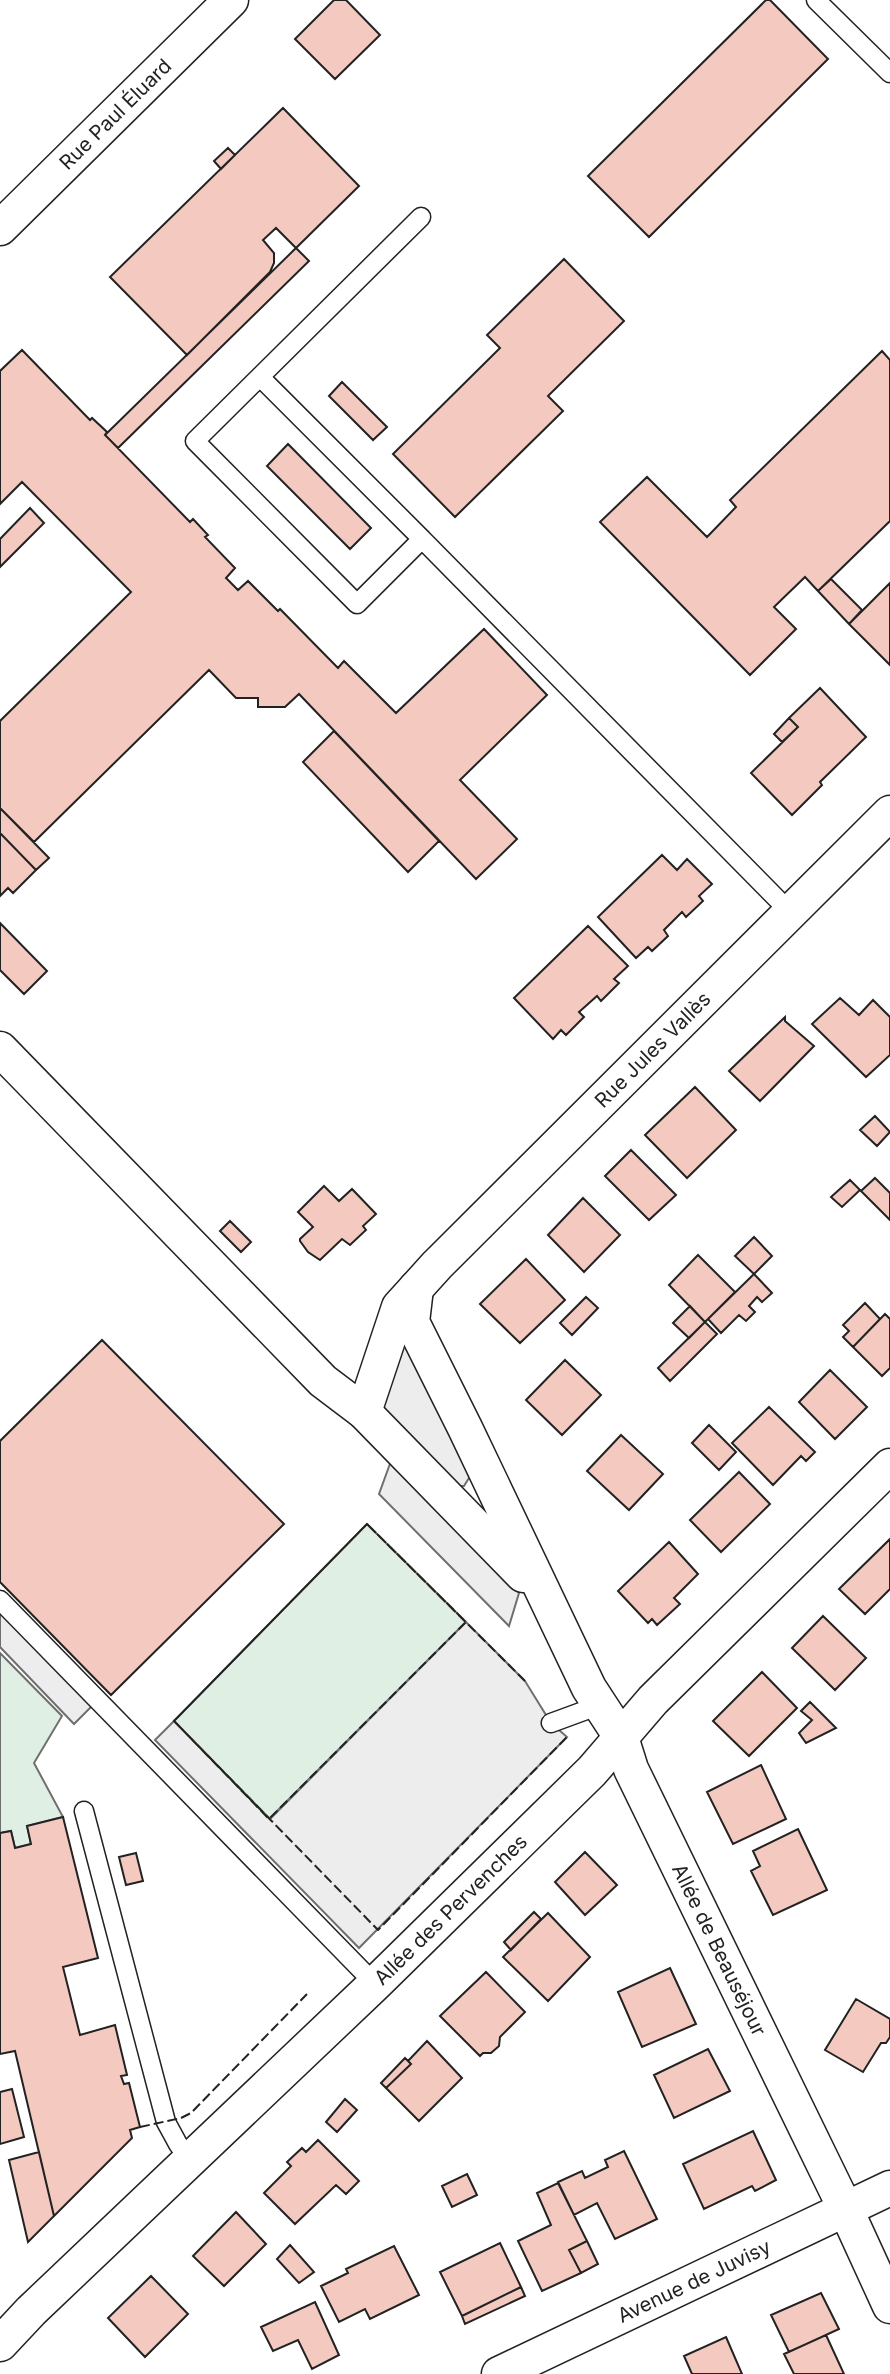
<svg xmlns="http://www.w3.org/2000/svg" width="890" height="2374" font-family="Inter,sans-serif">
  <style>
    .green { fill: #e0efe3; stroke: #6f6f6f; stroke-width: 2 }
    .parking { fill: #ededed; stroke: #6f6f6f; stroke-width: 2 }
    .building { fill: #f3c9c0; stroke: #222; stroke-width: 2 }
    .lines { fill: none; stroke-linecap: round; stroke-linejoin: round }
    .lane-casing { stroke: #222; stroke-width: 21 }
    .street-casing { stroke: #222; stroke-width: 37 }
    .lane { stroke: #fff; stroke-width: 18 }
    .street { stroke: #fff; stroke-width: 34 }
    .fence { stroke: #222; stroke-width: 2; stroke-dasharray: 10 4; stroke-linecap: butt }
    .labels { text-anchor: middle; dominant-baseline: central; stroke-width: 6; stroke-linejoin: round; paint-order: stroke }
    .street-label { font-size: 20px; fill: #222; stroke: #fff }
  </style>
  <rect width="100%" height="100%" fill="#fff"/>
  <path class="green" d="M367,1524L466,1622L269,1819L174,1721Z
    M0,1653L62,1716L34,1763L63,1817L27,1826L31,1844L15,1848L11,1831L0,1833Z"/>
  <path class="parking" d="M404,1341L469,1468V1478L464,1486H458L385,1419L382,1401Z
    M391,1461L519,1593L509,1626L379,1494Z
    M0,1609L93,1705L74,1724L0,1647Z
    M466,1622L525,1681L551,1723L567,1737L359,1948L155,1740L174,1721L270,1819Z"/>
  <path class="building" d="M334,0H346L380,35L335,79L295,39Z
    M766,0H770L828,59L649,237L588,176Z
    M283,108L359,186L296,248L276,228L263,240L274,253V263L270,272L187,355L110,277Z
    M228,148L235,155L221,169L214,161Z
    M296,248L309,261L118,448L105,435Z
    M564,259L624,321L548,396L563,411L455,517L393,454L500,348L487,335Z
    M22,350L90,420L92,418L107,432L105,435L190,522L193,519L208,535L205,537L235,568L226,578L238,590L248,581L278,611L280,609L338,668L344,661L396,713L484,629L547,695L460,780L517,839L476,879L299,694L285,707H258V698H236L209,670L34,842L0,808V721L131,592L22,482L0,504V371Z
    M882,351L890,360V521L818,591L805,577L774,607L796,629L750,675L600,522L647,477L707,537L736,507L730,500Z
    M342,382L387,427L373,440L329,396Z
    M288,444L371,528L350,549L267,466Z
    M30,508L44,523L0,567V539Z
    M831,579L862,610L849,624L818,591Z
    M890,583V665L849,624Z
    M820,688L866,737L820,782L822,785L792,815L751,773L798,727L789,718Z
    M789,718L798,727L782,742L774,734Z
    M334,731L439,841L408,872L303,762Z
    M0,808L49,858L36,870L0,833Z
    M0,833L36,870L13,893L8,888L0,896Z
    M662,855L677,870L687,859L712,884L699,896L703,901L686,917L682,912L664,930L668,936L652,951L648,947L636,958L598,917Z
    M0,923L47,971L24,994L0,970Z
    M588,926L628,966L614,979L619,983L601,1001L597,996L579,1012L584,1017L566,1035L561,1030L553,1039L514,998Z
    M840,998L859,1015L873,1000L890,1017V1055L866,1077L812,1024Z
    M785,1017V1021L814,1046L760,1101L729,1071Z
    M695,1087L736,1130L687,1178L645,1135Z
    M875,1116L890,1132L877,1146L860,1130Z
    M631,1150L676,1195L649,1220L605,1176Z
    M875,1178L890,1193V1220L861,1191Z
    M850,1180L860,1190L842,1207L831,1197Z
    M324,1186L339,1201L352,1189L376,1214L363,1226L366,1230L350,1245L342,1239L320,1260L308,1252L300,1241V1239L313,1227L298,1212Z
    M583,1198L620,1235L584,1272L548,1235Z
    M230,1221L251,1242L241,1252L220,1231Z
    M754,1237L772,1256L754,1274L735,1256Z
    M698,1255L735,1292L705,1322L669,1285Z
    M526,1259L565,1300L520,1343L480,1304Z
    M754,1274L772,1293L762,1302L757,1297L749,1306L755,1312L746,1321L739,1315L721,1333L708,1319Z
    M586,1297L598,1308L572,1335L560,1323Z
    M865,1303L880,1319L853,1347L843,1337L849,1331L843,1325Z
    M690,1306L705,1322L689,1338L673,1323Z
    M885,1314L890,1319V1368L882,1376L853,1347Z
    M705,1322L717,1334L670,1381L658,1368Z
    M102,1340L284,1524L111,1695L0,1582V1441Z
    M565,1360L601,1395L562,1435L526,1400Z
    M830,1370L867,1407L835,1439L799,1402Z
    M769,1407L815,1452L806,1461L801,1456L773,1485L732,1443Z
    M709,1425L736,1452L719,1470L692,1443Z
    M621,1435L663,1474L629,1510L587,1471Z
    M739,1472L770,1504L721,1552L690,1520Z
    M890,1539V1589L865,1614L839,1589Z
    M669,1542L698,1574L674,1598L680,1604L657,1625L652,1619L648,1623L618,1591Z
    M823,1616L866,1658L835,1690L792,1648Z
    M762,1672L797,1708L749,1756L713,1721Z
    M810,1702L836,1728L806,1743L799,1733L812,1720L801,1711Z
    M761,1765L786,1819L733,1844L707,1792Z
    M63,1817L98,1958L63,1967L80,2035L115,2025L127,2075L121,2076L124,2084L129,2083L140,2127L130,2130L132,2138L54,2216L15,2051L0,2054V1833L11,1831L15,1848L31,1844L27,1826Z
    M798,1829L827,1890L773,1915L751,1871L760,1866L753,1851Z
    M585,1852L617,1885L585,1915L555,1882Z
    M136,1853L143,1881L126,1885L119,1857Z
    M534,1912L541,1919L511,1950L504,1942Z
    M548,1913L590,1957L548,2001L503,1957Z
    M670,1968L696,2024L642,2047L618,1992Z
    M486,1972L525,2012L500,2037L499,2046L491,2053H483L480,2056L440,2016Z
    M856,1999L890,2019V2037L886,2043H881L863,2072L825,2050Z
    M427,2041L462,2078L419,2121L386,2088L411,2064L408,2061Z
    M708,2049L730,2091L674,2118L654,2075Z
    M405,2058L411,2064L386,2088L381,2083Z
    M12,2089L24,2137L0,2144V2092Z
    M345,2099L357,2110L337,2132L326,2122Z
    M753,2131L776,2180L755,2191L752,2186L704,2209L683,2164Z
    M318,2140L359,2181L346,2194L336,2185L295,2224L264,2193L291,2166L287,2162L302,2148L306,2152Z
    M624,2151L657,2219L615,2239L597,2203L574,2215L558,2182L582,2171L585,2178L608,2167L605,2160Z
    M39,2152L54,2216L28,2242L9,2160Z
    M467,2174L477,2195L452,2207L442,2186Z
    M558,2183L587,2241L569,2250L581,2273L542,2291L518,2241L551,2225L537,2193Z
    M236,2212L266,2244L224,2286L193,2256Z
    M587,2241L598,2264L581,2273L569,2250Z
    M500,2243L521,2287L462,2316L440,2272Z
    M290,2245L314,2272L299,2283L277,2259Z
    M394,2246L419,2295L370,2319L365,2309L339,2322L321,2286L348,2273L346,2269Z
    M151,2276L188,2314L145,2357L108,2318Z
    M521,2287L525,2296L465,2324L462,2316Z
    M821,2293L839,2329L789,2352L771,2315Z
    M315,2302L339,2355L312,2369L298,2340L273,2351L261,2327Z
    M826,2335L844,2374H794L784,2354Z
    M726,2337L742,2374H692L684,2356Z"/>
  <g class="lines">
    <defs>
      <path id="lane" d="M816,0L890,73
        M421,217L195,441L357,604L422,539L790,912
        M260,377L422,539
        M0,1600L375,1984
        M551,1723L600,1705
        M84,1811L166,2122L178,2144L190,2160"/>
      <g id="street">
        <path id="s1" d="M0,228L231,0"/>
        <path d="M0,1049L323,1381L364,1412L523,1575"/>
        <path id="s2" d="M416,1288L412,1322L465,1428L589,1688L621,1737L631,1769L846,2210L890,2306"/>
        <path id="s3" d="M364,1412L399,1307L437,1265L890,813"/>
        <path id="s4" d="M0,2344L31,2311L375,1984L592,1771L653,1700L890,1466"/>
        <path id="s5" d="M499,2374L890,2188"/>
      </g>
    </defs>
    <use href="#lane" class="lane-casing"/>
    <use href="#street" class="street-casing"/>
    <use href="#lane" class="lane"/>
    <use href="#street" class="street"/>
    <path class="fence" d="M367,1524L466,1622L269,1819L174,1721Z
      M525,1681L367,1524L174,1721L378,1930L567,1737
      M140,2127L181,2118L191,2113L307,1994"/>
  </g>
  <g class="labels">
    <g class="street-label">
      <text stroke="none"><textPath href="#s1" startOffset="162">Rue Paul Éluard</textPath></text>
      <text stroke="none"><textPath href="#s3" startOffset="472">Rue Jules Vallès</textPath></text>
      <text stroke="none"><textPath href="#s4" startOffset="626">Allée des Pervenches</textPath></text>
      <text stroke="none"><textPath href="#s2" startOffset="734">Allée de Beauséjour</textPath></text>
      <text stroke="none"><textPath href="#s5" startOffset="216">Avenue de Juvisy</textPath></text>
    </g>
  </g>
</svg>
